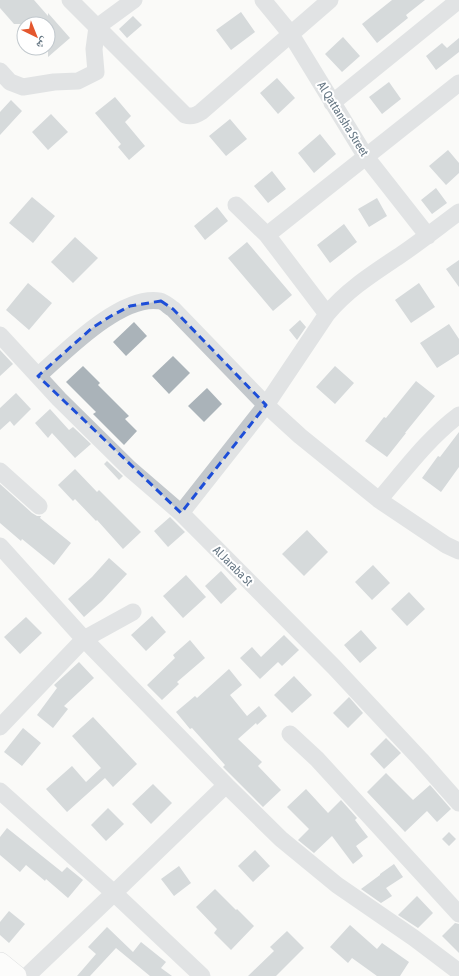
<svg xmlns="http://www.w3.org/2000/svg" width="459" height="976" font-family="'Asap Condensed','Noto Naskh Arabic',sans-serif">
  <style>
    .building { fill: #aab3b9 }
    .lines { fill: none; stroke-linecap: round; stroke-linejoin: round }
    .major-casing { stroke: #b5babe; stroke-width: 22 }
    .minor { stroke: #c3c8cc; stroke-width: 17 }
    .major { stroke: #fff; stroke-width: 21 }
    .marked { fill: none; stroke: #1d4ed8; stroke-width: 3; stroke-dasharray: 8 5; stroke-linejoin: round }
    .labels { text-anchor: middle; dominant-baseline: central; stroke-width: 4; stroke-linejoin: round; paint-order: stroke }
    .street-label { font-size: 12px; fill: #657683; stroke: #fff }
  </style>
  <rect width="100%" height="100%" fill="#fafaf8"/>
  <path class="building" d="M0,0H34L48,16V13L70,38L48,57V24H14L0,8Z
    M392,0H425L406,15L408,18L377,43L362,24Z
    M241,12L255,32L231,50L216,30Z
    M133,16L142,25L127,38L119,29Z
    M343,37L360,56L342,72L325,54Z
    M459,38V52L436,70L426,56L442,43L447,48Z
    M277,78L295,98L278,114L260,93Z
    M389,82L401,99L382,114L369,97Z
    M115,97L131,116L125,122L145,146L129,160L118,147L121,144L95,113Z
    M11,100L22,111L0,135V112Z
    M51,114L68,132L48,150L32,132Z
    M230,119L247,139L226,156L209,136Z
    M320,134L336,154L314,173L298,153Z
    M448,150L459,163V173L446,185L429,166Z
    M272,171L286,189L268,203L254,186Z
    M436,188L447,203L432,214L421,200Z
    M32,197L55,216L33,243L9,223Z
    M377,198L387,216L369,227L358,209Z
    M217,207L228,221L205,240L194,226Z
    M344,224L357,242L330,263L317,245Z
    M75,237L98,258L73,283L51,262Z
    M247,242L292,295L273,311L228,258Z
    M459,260V287L446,269Z
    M28,283L52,303L29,330L6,310Z
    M419,283L435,307L411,323L395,300Z
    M300,320L306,327L297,340L289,330Z
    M134,322L147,336L126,356L113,342Z
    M449,324L459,339V354L437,368L420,343Z
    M0,350L13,364L0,376Z
    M173,356L190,373L169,394L152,376Z
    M83,366L100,383L98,385L129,416L125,419L137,431L124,445L93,414L96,412L66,382Z
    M335,366L354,383L335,404L316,387Z
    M416,381L435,396L405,433H406L387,457L365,441L384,417L386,418Z
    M207,388L222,404L204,422L188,406Z
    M16,393L31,409L14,426L10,421L0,430V408Z
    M50,409L69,430L73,427L91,444L75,458L52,433L48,438L35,423Z
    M459,432V467L441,492L422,478L438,456L440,457Z
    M107,461L123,476L119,480L104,464Z
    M75,469L97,492L99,490L141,532L123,549L97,520L96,521L75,499L73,501L58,485Z
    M0,484L32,513L37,516H41L40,518L71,543L54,565L22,539L21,541L0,523Z
    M170,517L185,532L168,547L154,531Z
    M307,530L328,552L304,576L282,554Z
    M109,558L127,574L102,601L84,617L68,599L92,577Z
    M373,565L390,583L372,600L355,582Z
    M221,571L237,589L221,604L205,586Z
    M186,575L206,597L183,618L163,596Z
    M409,592L425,609L407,626L391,609Z
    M152,616L166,632L146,651L131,635Z
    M26,617L42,633L20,654L4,637Z
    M361,630L377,648L360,663L344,645Z
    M284,635L299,650L282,666L278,662L260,679L240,658L252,647L261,657Z
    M190,640L205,658L177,682L179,684L162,700L147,685L175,658L173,655Z
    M79,662L94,678L64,706L68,709L53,728L37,715L57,688L54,685Z
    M229,669L242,685L230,695L247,716L259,706L267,716L257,725L256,723L238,739L262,762L258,766L281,790L263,807L223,767L225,765L192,728L190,729L176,712L195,696L197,698Z
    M294,676L312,695L292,713L274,695Z
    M349,697L363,713L348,728L333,713Z
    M93,717L137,764L113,787L105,778L67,812L46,789L72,766L86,782L101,768L72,736Z
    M23,728L41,743L22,766L4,752Z
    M386,738L401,753L384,769L370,754Z
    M386,773L413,800L430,785L451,809L437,822L427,811L405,832L367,792Z
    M153,784L172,803L151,824L132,804Z
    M306,789L328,813L341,800L357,818L355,820L368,837L356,846L363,856L353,864L332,836L314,853L298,840L309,829L287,807Z
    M108,808L124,824L106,841L91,825Z
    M7,828L62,872L67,867L83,880L68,898L46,879L45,881L26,865L20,872L0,855V837Z
    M449,832L456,839L449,846L442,839Z
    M255,850L270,866L253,882L238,866Z
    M394,864L403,877L386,888L392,896L381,903L361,889L380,875V874Z
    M179,866L191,883L174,896L161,879Z
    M215,889L236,910L237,909L254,926L231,950L214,933L217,929L196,907Z
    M417,896L433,913L418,928L398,915Z
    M9,911L25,924L9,943L0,935V922Z
    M455,923L459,924V953L442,936Z
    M350,925L377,949L382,943L409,962L400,976H377L352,958L348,963L330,947Z
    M107,927L133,952L141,942L166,962L161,968L172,976H150L116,948L90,976H77L96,954L88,947Z
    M287,931L304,948L276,976H248L274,951L270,947Z"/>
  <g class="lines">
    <defs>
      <path id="major" d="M0,963L16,976"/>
    </defs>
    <use href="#major" class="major-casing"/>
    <path class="minor" d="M70,0L185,115C191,117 195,116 201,112L330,0
      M263,0L290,33L366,157L428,236
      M0,71L10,82L23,87L54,82L78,81L96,72L94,49L97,27L134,0
      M332,103L459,0
      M236,205L267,235L327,314
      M267,235L459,83
      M0,335L59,399L130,469L181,513L334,667L421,760L459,803
      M38,376C65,352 121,294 160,301C165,302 169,307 173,309L266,405L300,436L379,500L446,545L459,551
      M0,471L39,506
      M379,500C404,471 428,438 459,415
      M181,513L266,405L327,314C349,288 374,273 402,254C421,241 440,226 459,212
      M0,546L84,639L226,785L281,839L337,885L414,938L459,972
      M0,727L84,639L133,612
      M290,734L317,759L459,914
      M0,791L114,893L226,785
      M27,976L114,893L202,976"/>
    <use href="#major" class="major"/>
  </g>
  <path d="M0 0H459V976H0ZM161,301L173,309L266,405L181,513L38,376L92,328L111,316L130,306Z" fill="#fafaf8" fill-opacity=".55" fill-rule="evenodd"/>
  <path class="marked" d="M161,301L173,309L266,405L181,513L38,376L92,328L111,316L130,306Z"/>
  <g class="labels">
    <g class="street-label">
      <text transform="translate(343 119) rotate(58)">Al Qattansha Street</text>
      <text transform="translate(233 566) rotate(45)">Al Jaraba St</text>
    </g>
  </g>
  <g transform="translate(36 36) rotate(137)"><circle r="19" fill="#ffffff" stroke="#c1c8cd"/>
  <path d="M0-3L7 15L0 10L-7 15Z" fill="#e4572e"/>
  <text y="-6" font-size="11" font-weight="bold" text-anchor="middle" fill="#657683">ش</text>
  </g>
</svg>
